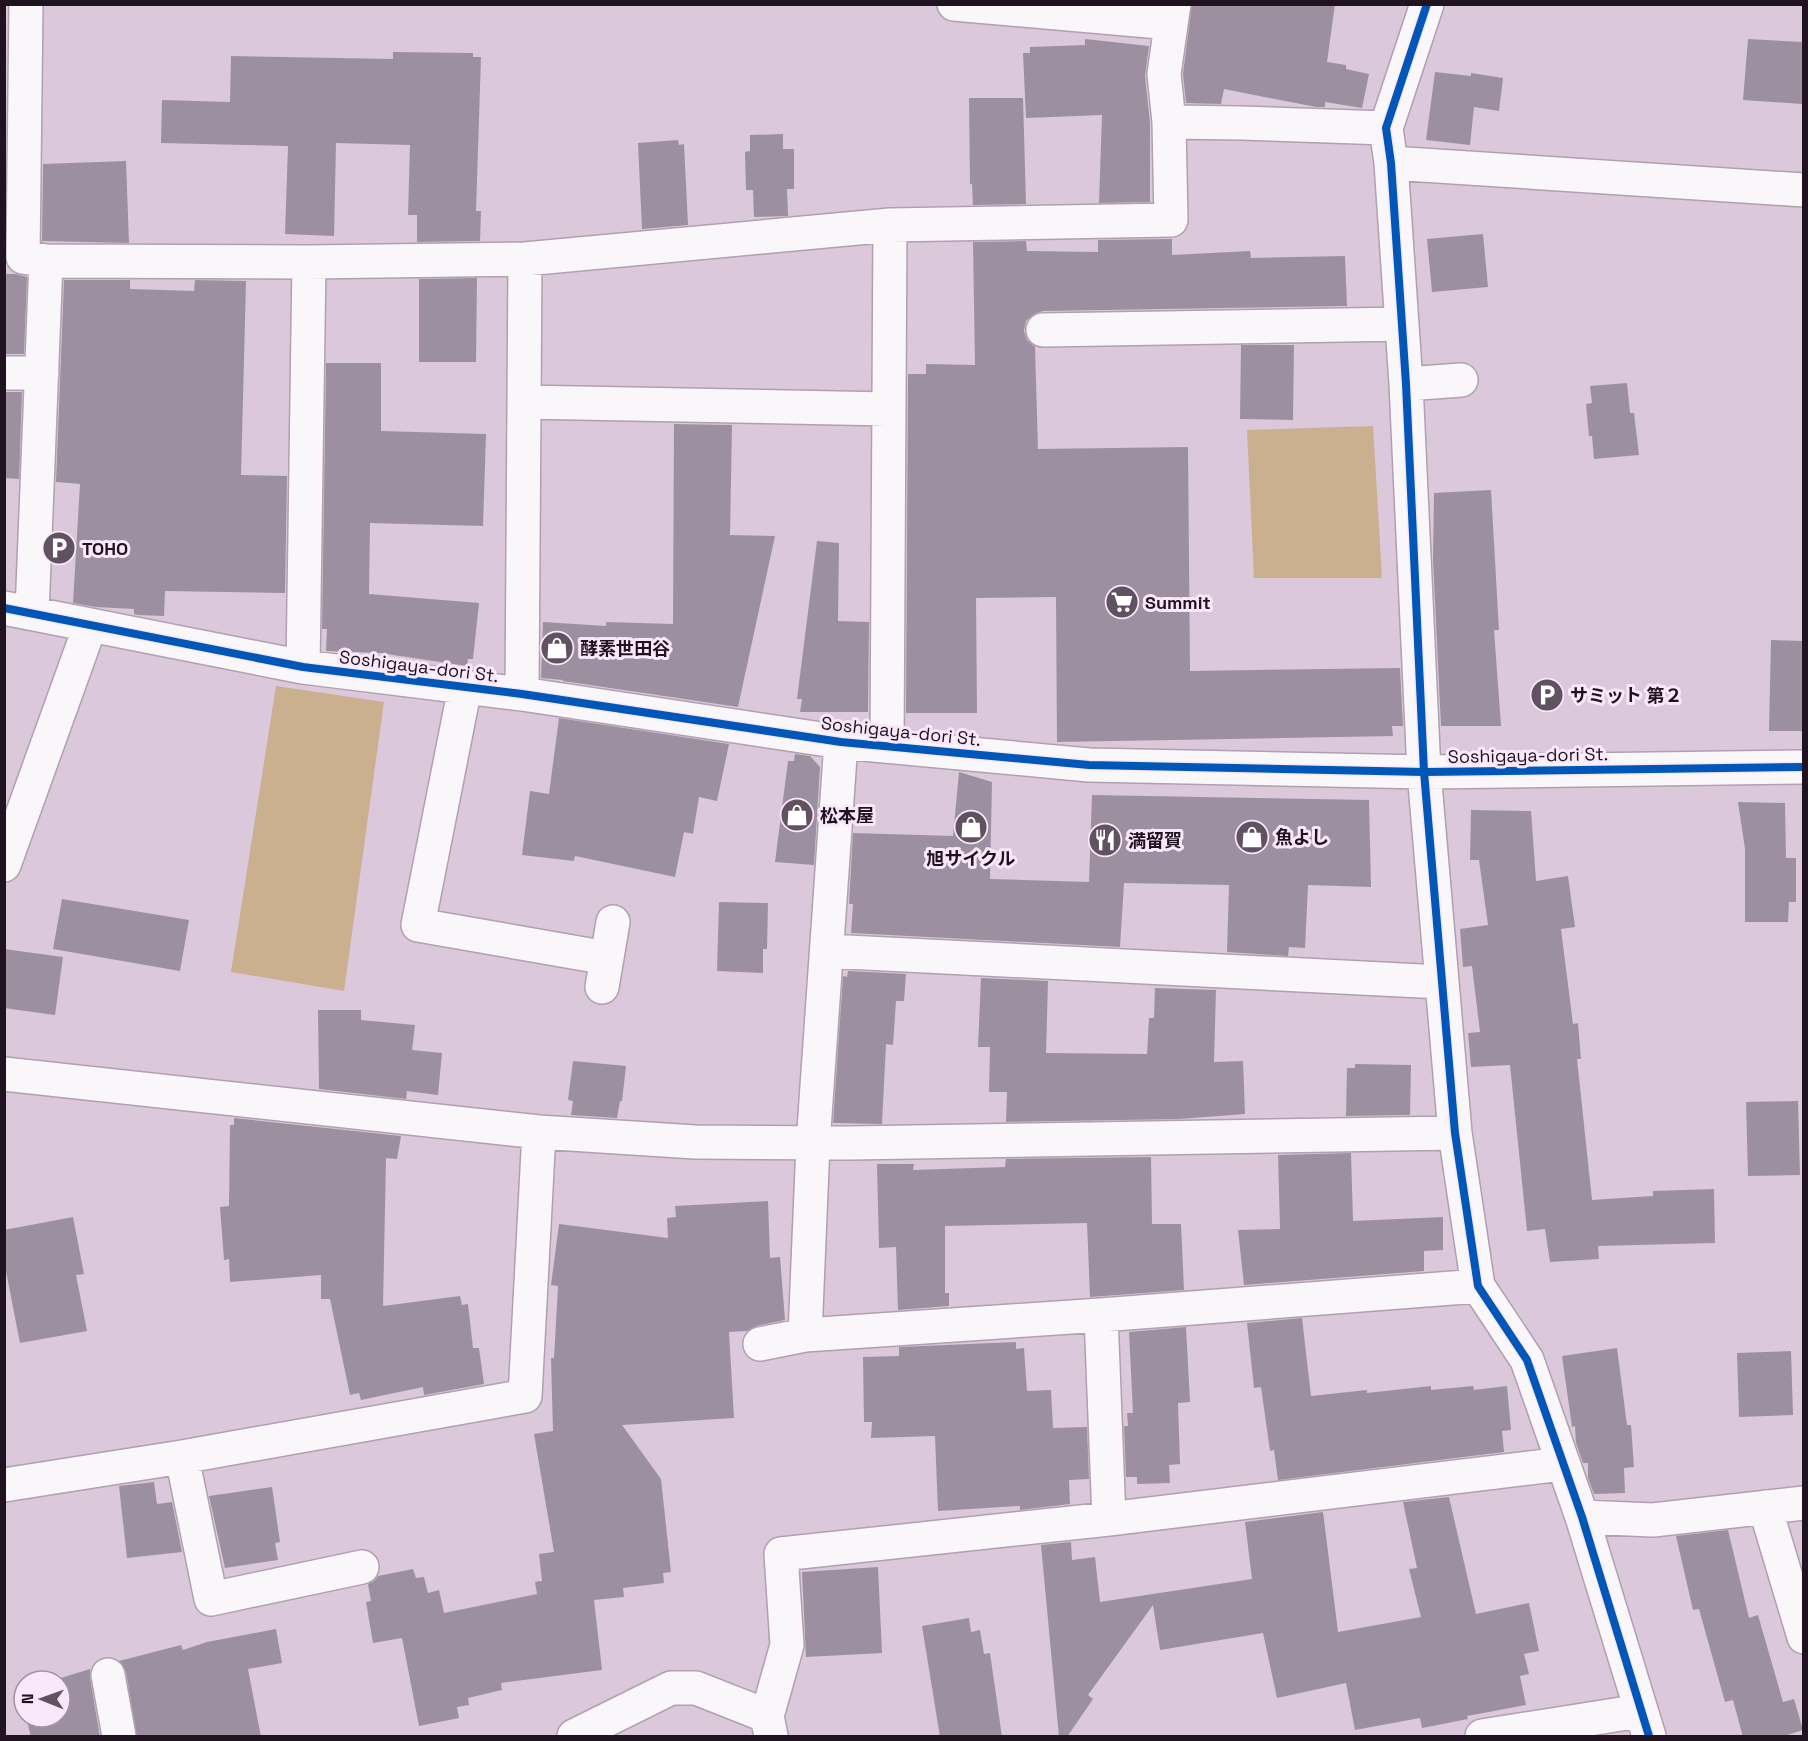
<svg xmlns="http://www.w3.org/2000/svg" width="1808" height="1741" font-family="'Space Grotesk','Noto Sans JP',sans-serif">
  <style>
    .green { fill: #cab08f }
    .building { fill: #9c90a0 }
    .lines { fill: none; stroke-linecap: round; stroke-linejoin: round }
    .minor-casing { stroke: #b0a0b0; stroke-width: 36 }
    .minor { stroke: #faf7fa; stroke-width: 33 }
    .cycleway-casing { stroke: #f9e8f9; stroke-width: 11 }
    .cycleway { stroke: #0057b8; stroke-width: 8 }
    .labels { text-anchor: middle; dominant-baseline: central; stroke-width: 6; stroke-linejoin: round; paint-order: stroke }
    .poi-label { font-size: 18px; font-weight: bold; fill: #1f131f; stroke: #f9e8f9; text-anchor: start }
    .street-label { font-size: 18px; fill: #1f131f; stroke: #f9e8f9 }
  </style>
  <rect width="100%" height="100%" fill="#dbc8db"/>
  <path class="green" d="M1373,426L1382,578H1254L1247,430Z
    M276,686L384,702L344,991L231,972Z"/>
  <path class="building" d="M1192,4H1335L1327,62L1346,65V69L1369,74L1362,108L1325,102V107H1316L1224,89L1221,104L1186,103L1183,74Z
    M1085,39L1149,46L1145,76L1150,123V202L1099,203L1102,115L1026,118L1023,53H1030V47L1085,45Z
    M1748,39L1803,42V104L1743,100Z
    M393,52L473,53V57H481L476,211H481L480,241L417,242V215H408L410,145L336,143L334,236L285,234L288,146L161,143L162,100L230,102L231,56L393,59Z
    M1435,72L1471,76V73L1503,78L1499,111L1474,107L1470,145L1426,140Z
    M969,98H1023L1026,204L973,205L972,184H970Z
    M783,134V149H794V189H787L788,216L754,217L753,190H746L745,152L750,151V135Z
    M678,140L679,145L684,144L688,225L642,229L638,143Z
    M126,161L129,243L42,241L43,164Z
    M1483,234L1488,287L1432,292L1427,239Z
    M1172,239V255L1250,251L1251,258L1345,256L1347,306L1043,311L1034,314L1026,321L1024,331L1027,340L1035,347L1038,449L1188,447L1190,671L1400,668L1403,726H1392L1393,736L1057,742L1056,597L976,598L977,713H906L908,374H926V364L975,365L973,242L1026,241L1027,251L1098,252V240Z
    M4,274H16L27,277L24,354H4Z
    M477,278L476,362H419V279Z
    M64,280H130V289L194,291L195,280L246,281L241,475L287,476L285,593L165,591L164,616L138,615L134,614V609L96,607L73,603L80,484L56,482Z
    M1241,345H1294L1293,420L1240,419Z
    M326,363H381V431L486,434L483,526L370,523L369,594L479,603L473,659H468L467,666L380,653L326,651L327,629H322Z
    M1627,383L1630,413H1634L1639,455L1594,459L1592,436H1589L1586,404L1592,403L1590,386Z
    M4,392H22L19,479L4,478Z
    M674,424L732,425L730,535L775,536L738,707L563,681V680L541,678L543,622L606,626V622L673,624Z
    M1491,490L1499,630H1494L1501,726H1441L1433,560L1434,493Z
    M817,541L839,543L838,621L869,622L868,712H800L802,699H797Z
    M1771,640L1803,641V731H1769Z
    M559,718L729,744L717,801L699,797L693,834L684,832L675,877L575,856L574,861L522,855L530,791L549,794Z
    M795,754L810,756L820,767L814,865L775,862L788,761H794Z
    M959,772L992,782L990,879L1089,882L1092,795L1369,800L1371,887L1308,885L1305,948L1289,947L1288,956L1227,952L1229,885L1124,883L1120,947L851,933L853,904H849L853,833L953,836Z
    M1738,802L1785,803L1786,858H1796V902H1789L1788,922H1745V849Z
    M1471,810L1531,811L1536,881L1568,876L1575,927L1561,929L1573,1024L1578,1023L1581,1059H1577L1592,1200L1653,1196V1191L1714,1189L1715,1243L1598,1246L1599,1259L1550,1262L1545,1229L1527,1231L1510,1065L1471,1067L1468,1033L1480,1032L1472,966L1463,967L1460,929L1488,925L1479,860H1470Z
    M62,899L189,920L180,971L53,949Z
    M719,902L768,903L767,949H763V973L717,971Z
    M4,949L63,957L55,1015L4,1008Z
    M848,971L906,974L904,1001H896L893,1045L886,1044L882,1124L833,1123L843,976L847,977Z
    M981,978L1048,981L1046,1053L1147,1054L1149,1018H1154L1155,988L1216,990L1214,1062L1243,1061L1245,1114L1179,1119L1006,1122L1007,1092H989L990,1047H978Z
    M318,1010H361V1020L415,1025L412,1050L442,1053L438,1095L407,1091L406,1099L319,1089Z
    M573,1061L626,1066L622,1101H620L617,1118L571,1115L573,1101L568,1100Z
    M1355,1064L1411,1065L1410,1115L1346,1116L1347,1068H1355Z
    M1798,1101L1800,1175L1748,1176L1746,1102Z
    M234,1118L401,1136L397,1159L386,1158L383,1306L460,1296L462,1305L468,1304L473,1348H479L484,1384L424,1395L423,1387L361,1400L359,1393L350,1395L330,1299H321V1275L230,1282L229,1259L224,1260L220,1207L229,1206L230,1125H234Z
    M1351,1153L1353,1221L1443,1217V1250L1424,1251V1271L1244,1285L1238,1230L1280,1229L1278,1155Z
    M1151,1157L1152,1224H1181L1184,1290L1090,1297L1087,1223L945,1226V1293H949V1306L898,1310L896,1247L879,1248L877,1164H914L913,1170L1005,1167L1006,1159Z
    M768,1201L770,1258L780,1257L785,1320L756,1326L747,1331L729,1332L734,1418L622,1425L661,1479L671,1572L663,1573L664,1583L623,1588L624,1597L594,1600L602,1670L501,1683L502,1690L468,1698L469,1705L457,1707L459,1718L419,1726L402,1638L373,1643L366,1602L371,1601L368,1584L374,1581L378,1576L413,1569L416,1578L424,1577L428,1593L439,1590L444,1613L537,1594L535,1582L542,1581L539,1554L554,1552L534,1434L553,1431L551,1358H554L558,1286L551,1285L559,1224L668,1238L667,1218L676,1217L675,1206Z
    M73,1217L84,1274L76,1275L87,1331L20,1343L4,1261V1230Z
    M1302,1318L1311,1396L1367,1390V1393L1431,1386V1390L1473,1386L1474,1390L1507,1386L1511,1430L1502,1431L1504,1452L1278,1480L1274,1450L1270,1451L1261,1387L1254,1388L1247,1323Z
    M1186,1327L1190,1402L1178,1403L1180,1464L1169,1465L1170,1483L1137,1484V1477H1126L1124,1426H1128L1127,1413H1133L1129,1332Z
    M1016,1342V1349L1024,1348L1027,1391L1051,1390L1053,1428L1087,1427L1089,1479L1069,1480L1070,1504L1020,1510V1506L938,1511L935,1436L871,1438L872,1422H864L863,1357L899,1356V1347Z
    M1617,1348L1627,1425H1631L1634,1467L1624,1468L1625,1493L1594,1494L1588,1478V1463H1583L1576,1443L1575,1426L1572,1427L1562,1356Z
    M1791,1351L1793,1415L1739,1417L1737,1353Z
    M154,1482L157,1504L172,1502L182,1552L127,1558L119,1486Z
    M272,1487L280,1542L275,1543L278,1560L225,1568L209,1496Z
    M1449,1497L1476,1614L1529,1603L1539,1651L1524,1654L1529,1674L1520,1676L1526,1705L1467,1716L1468,1719L1422,1728L1420,1718L1355,1730L1346,1683L1277,1698L1263,1633L1160,1650L1153,1605L1088,1695L1093,1699L1067,1737H1059L1041,1545L1071,1542L1072,1560L1095,1557L1100,1602L1252,1579L1245,1522L1323,1512L1338,1632L1421,1617L1409,1569L1417,1568L1403,1502Z
    M1728,1530L1749,1618L1758,1615L1783,1702L1794,1699L1803,1730L1781,1737H1743L1733,1700L1725,1702L1699,1609L1693,1610L1676,1536Z
    M878,1567L882,1653L806,1657L802,1572Z
    M969,1618L971,1632L980,1630L984,1654L990,1653L1002,1737H940L922,1626Z
    M276,1629L282,1663L248,1669L261,1737H137L126,1672L119,1661L181,1645L183,1650L207,1642Z
    M90,1669V1678L100,1737H31L26,1717H60V1681H51Z"/>
  <g class="lines">
    <defs>
      <path id="minor" d="M26,4L23,257L46,261L309,262L525,259L890,225L1171,220L1169,122L1164,74L1174,4
        M954,4L1171,23
        M1427,4L1386,128L1391,163L1406,384L1424,772L1455,1133L1478,1286L1527,1360L1582,1517L1649,1736
        M1169,122L1241,123L1386,128
        M1391,163L1804,190
        M1043,330L1402,324
        M4,373H42
        M1406,384L1461,380
        M524,402L889,409
        M4,608L303,667L522,694L841,742L1089,765L1424,772L1804,767
        M32,613L46,261
        M303,667L309,262
        M465,687L418,925L607,958
        M522,694L525,259
        M887,746L890,225
        M4,865L90,626
        M827,951L1441,982
        M602,987L613,922
        M4,1074L539,1132L695,1142L851,1143L1455,1133
        M1101,1315L1109,1519
        M805,1335L813,1144L841,742
        M760,1344L805,1335L1101,1315L1478,1286
        M182,1457L211,1599L362,1567
        M4,1485L182,1457L525,1396L539,1132
        M1765,1507L1804,1637
        M1582,1517L1653,1520L1804,1503
        M108,1675L119,1736
        M574,1736L671,1688H696L767,1716
        M771,1736L767,1716L787,1645L781,1554L1109,1519L1562,1464
        M1482,1736L1640,1711"/>
    </defs>
    <use href="#minor" class="minor-casing"/>
    <use href="#minor" class="minor"/>
    <defs>
      <path id="cycleway" d="M1427,4L1386,128L1391,163L1406,384L1424,772L1455,1133L1478,1286L1527,1360L1582,1517L1649,1736
        M4,608L303,667L522,694L841,742L1089,765L1424,772L1804,767"/>
    </defs>
    <use href="#cycleway" class="cycleway-casing"/>
    <use href="#cycleway" class="cycleway"/>
  </g>
  <defs>
    <symbol id="parking-disc" viewBox="-11 -11 22 22"><circle r="9.5" fill="#615261" stroke="#f9e8f9"/><path d="M-3.5-5.5H1a3.5 3.5 0 0 1 0 7H-1V5.5H-3.5ZM-1-3.4V-.6H.8a1.4 1.4 0 0 0 0-2.8Z" fill="#fff"/></symbol>
    <symbol id="supermarket-disc" viewBox="-11 -11 22 22"><circle r="9.5" fill="#615261" stroke="#f9e8f9"/><path d="M-6-5.5h2.5l.6 2H6L4.5 2H-2.5L-4.4-4H-6ZM-1.5 3.2a1.3 1.3 0 1 0 .1 0ZM3 3.2a1.3 1.3 0 1 0 .1 0Z" fill="#fff"/></symbol>
    <symbol id="shop-disc" viewBox="-11 -11 22 22"><circle r="9.5" fill="#615261" stroke="#f9e8f9"/><path d="M-5-2.5h2.3a2.7 3.5 0 0 1 5.4 0H5L5.5 6h-11ZM-1.5-2.5h3a1.5 2.3 0 0 0-3 0Z" fill="#fff"/></symbol>
    <symbol id="restaurant-disc" viewBox="-11 -11 22 22"><circle r="9.5" fill="#615261" stroke="#f9e8f9"/><path d="M-5-6h1v4h1v-4h1v4h1v-4h1v5L-1.5 .5V6h-2V.5L-5-1ZM5-6V6H3V1.5H1.5Q1.5-4 5-6Z" fill="#fff"/></symbol>
  </defs>
  <g fill-rule="evenodd">
    <use href="#parking-disc" x="40" y="529" width="38" height="38"/>
    <use href="#supermarket-disc" x="1103" y="583" width="38" height="38"/>
    <use href="#shop-disc" x="538" y="629" width="38" height="38"/>
    <use href="#parking-disc" x="1528" y="676" width="38" height="38"/>
    <use href="#shop-disc" x="778" y="796" width="38" height="38"/>
    <use href="#shop-disc" x="952" y="808" width="38" height="38"/>
    <use href="#shop-disc" x="1233" y="818" width="38" height="38"/>
    <use href="#restaurant-disc" x="1086" y="821" width="38" height="38"/>
  </g>
  <g class="labels">
    <g class="poi-label">
      <text x="82" y="548">TOHO</text>
      <text x="1145" y="602">Summit</text>
      <text x="580" y="648">酵素世田谷</text>
      <text x="1570" y="695">サミット 第２</text>
      <text x="820" y="815">松本屋</text>
      <text x="1275" y="837">魚よし</text>
      <text x="1128" y="840">満留賀</text>
      <text x="971" y="858" text-anchor="middle">旭サイクル</text>
    </g>
    <g class="street-label">
      <text transform="translate(419 666) rotate(7)">Soshigaya-dori St.</text>
      <text transform="translate(901 731) rotate(6)">Soshigaya-dori St.</text>
      <text transform="translate(1528 755) rotate(-1)">Soshigaya-dori St.</text>
    </g>
  </g>
  <rect width="1808" height="1741" fill="none" stroke="#1f131f" stroke-width="12"/>
  <g transform="translate(42 1699) rotate(271)"><circle r="28" fill="#f9e8f9" stroke="#a293a2" stroke-width="1.5"/>
  <path d="M0-4.5L10 22L0 15L-10 22Z" fill="#615261"/>
  <text y="-9" font-size="16" font-weight="bold" text-anchor="middle" fill="#1f131f">N</text>
  </g>
</svg>
